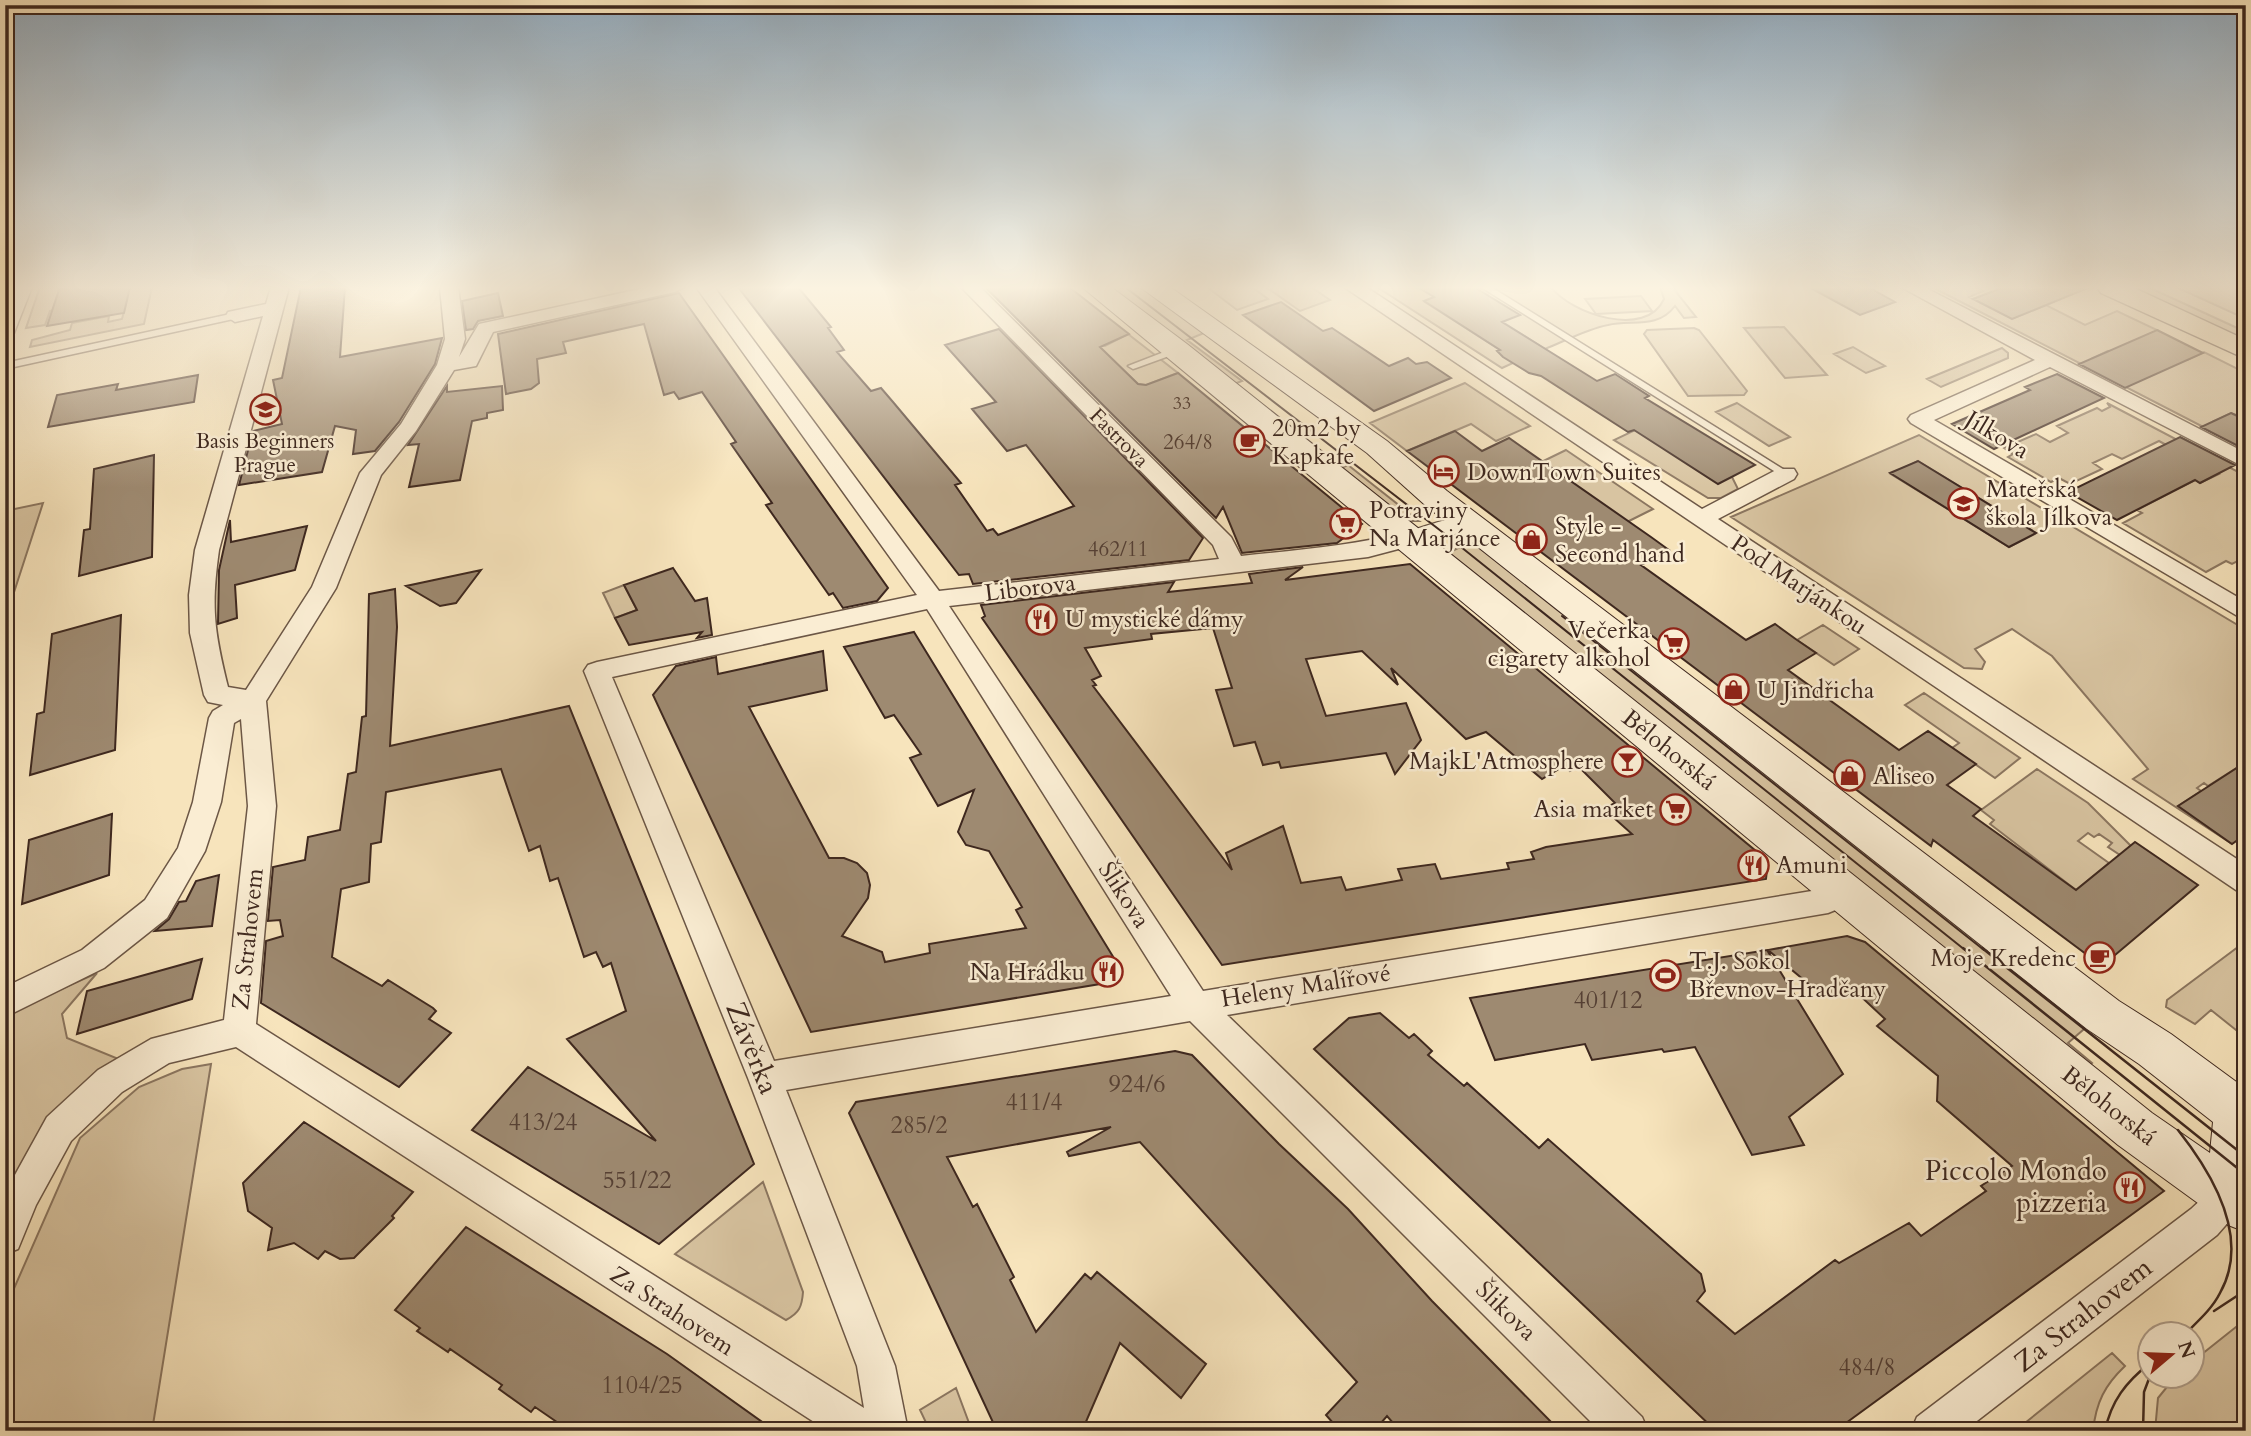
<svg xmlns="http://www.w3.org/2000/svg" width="2251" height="1436" font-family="Cardo,serif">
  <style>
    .green { fill: #d8c4a1; stroke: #8b7660; stroke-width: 2; fill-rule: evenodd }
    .building { fill: #9e8a71; stroke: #3e281f; stroke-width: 2; fill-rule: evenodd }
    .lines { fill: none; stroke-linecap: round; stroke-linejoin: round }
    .lane-casing { stroke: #6c5746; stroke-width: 3 }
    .street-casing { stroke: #6c5746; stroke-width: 3 }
    .secondary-casing { stroke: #3e281f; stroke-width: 2 }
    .primary-casing { stroke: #3e281f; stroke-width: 3 }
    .lane { fill: #faedd3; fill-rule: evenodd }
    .street { fill: #faedd3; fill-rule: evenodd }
    .secondary { fill: #faedd3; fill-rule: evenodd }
    .primary { fill: #f7e4bc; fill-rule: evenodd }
    .tram-far1 { stroke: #3e281f; stroke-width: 2 }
    .tram { stroke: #3e281f; stroke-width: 2.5 }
    .labels { text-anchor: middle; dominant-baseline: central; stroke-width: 5; stroke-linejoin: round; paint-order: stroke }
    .far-number-label { font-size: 18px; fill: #564034 }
    .far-street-label { font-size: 21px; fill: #3e281f; stroke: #faedd3 }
    .far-poi-label { font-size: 21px; fill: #3e281f; stroke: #faedd3 }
    .number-label { font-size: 21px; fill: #564034 }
    .poi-label { font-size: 24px; fill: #3e281f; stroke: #faedd3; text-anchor: start }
    .street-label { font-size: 24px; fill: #3e281f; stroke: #faedd3 }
    .near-number-label { font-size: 24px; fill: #564034 }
    .near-street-label { font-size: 28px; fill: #3e281f; stroke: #faedd3 }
    .near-poi-label { font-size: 28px; fill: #3e281f; stroke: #faedd3; text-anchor: end }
  </style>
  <rect width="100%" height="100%" fill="#f7e4bc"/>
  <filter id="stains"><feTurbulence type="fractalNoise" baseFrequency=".00286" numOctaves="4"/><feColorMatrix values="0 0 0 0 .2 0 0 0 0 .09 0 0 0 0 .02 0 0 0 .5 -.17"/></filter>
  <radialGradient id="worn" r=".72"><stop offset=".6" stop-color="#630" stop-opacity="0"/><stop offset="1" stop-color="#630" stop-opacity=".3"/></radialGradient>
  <path class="green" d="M40,287H152L144,324L30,347L32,340L70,330L72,323L109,316L108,322L122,319L127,300L50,311L45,325L26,328Z
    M1108,287H1142L1204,333L1187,340L1242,381L1234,384Z
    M1207,287H1252L1268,299L1237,310Z
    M1266,287H1311L1330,300L1300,311Z
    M1377,287H1418L1434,297L1425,302L1500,350L1513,363L1502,368Z
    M1448,287H1551C1571,314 1646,339 1664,299L1660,287H1672L1696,317L1684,318L1675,306C1657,330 1631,319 1608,325C1587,329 1565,341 1545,349L1501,321L1519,315Z
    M1932,287H1978L1983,291L1969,297L2012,319L2046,305L2085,325L2117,311L2157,330L2113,354L2108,351L2091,359L2187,360L2204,352L2246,373V411L2236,415L2231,413L2214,421L2246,449Z
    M2122,287H2148L2246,332V345Z
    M2176,287H2233L2246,293V319Z
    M1641,296L1652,311L1596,314L1585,299Z
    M1784,327L1827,375L1785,378L1744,328Z
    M1694,328L1699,330L1747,391L1744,395L1688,396L1644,334L1647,330Z
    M1128,334L1178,373L1146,385L1138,384L1097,345L1105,346Z
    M1853,347L1885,366L1866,373L1834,354Z
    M2002,348L2008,353V358L1941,387L1927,379Z
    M1465,383L1530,426L1496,441L1471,424L1407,451L1370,423Z
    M1737,403L1790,437L1769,446L1716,412Z
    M2107,403L2246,476V557L2232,564L2226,561L2206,572L2123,523L2142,513L2137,510L2195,480L2200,483L2219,474L2159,441L2122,459L2112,454L2093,463L2102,469L2070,484L2059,478L2051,482L2008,457L2013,454L2004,448L2036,434L2050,442L2068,433L2057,426L2097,408L2102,411L2110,407Z
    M1635,430L1732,477L1738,489L1721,498H1708L1614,440Z
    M1919,435L2246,630V762L2208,786L2204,783L2197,788L2201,791L2178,806L2232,844L2133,779L2148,769L2052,656L2012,629L1975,649L1985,662L1982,669L1964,668L1731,517ZM1918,461L2036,533L2035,534L2009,547L1891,474Z
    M1566,450L1653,509L1613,529L1527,469Z
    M1348,465L1419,521H1407L1341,468Z
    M43,503L5,620V511Z
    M1474,540L2091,1023L2068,1043L2092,1063L2083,1070L1448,553Z
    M624,585L637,610L615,618L603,593Z
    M1823,625L1859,649L1834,665L1797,640Z
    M1924,693L2020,758L1995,778L1952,748L1959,743L1905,705Z
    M2037,769L2088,803L2131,846L2120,855L2108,847L2112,843L2099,834L2094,837L2088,833L2078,841L2109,863L2076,890L1990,824L1994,820L1981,810Z
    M2246,941V1038L2211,1010L2195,1024L2166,1007L2167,1000Z
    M97,973L62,1014L67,1038L121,1060C67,1105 34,1131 5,1198V1014Z
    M211,1064L152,1431H5V1309L80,1138L139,1087L182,1069Z
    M763,1182L803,1292C802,1307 799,1313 786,1320L675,1254Z
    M2246,1319V1431H2155L2158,1398L2175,1377L2192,1376V1362Z
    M2112,1353L2125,1366C2105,1385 2096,1402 2093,1431H2015Z
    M956,1388L972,1431H930L920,1410Z"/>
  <path class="building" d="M60,287H130L124,313L47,326Z
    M301,287H345L340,357L442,338L435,364L399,422L375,451L353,454L356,430L335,426L322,472L239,485L253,431L282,424L273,380L282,378Z
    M738,287H798L831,327L828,328L844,350L837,352L871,391L881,388L893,402L961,483L955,485L987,531L993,529L998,535L1074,506L1026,445L1007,451L972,409L996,402L945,345L999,329L1203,538L1189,560L973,584L969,574L959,575Z
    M985,287H1069L1129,334L1100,347L1138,384L1146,385L1178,373L1362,524L1337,543L1242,553L1223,507L1216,518Z
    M1418,287H1474L1520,315L1502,322L1597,381L1615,374L1649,396L1645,398L1755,465L1718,484L1634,430L1628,432L1541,376L1529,373L1503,357L1497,351L1500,350L1424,301L1434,297Z
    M1809,287H1868L1895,302L1860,315Z
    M2004,287H2087L2088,288L2012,319L1973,299Z
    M498,293L503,316L478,321L473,329L466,330L462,301Z
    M679,293L888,588L877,601L843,608L833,593L829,595L766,505L772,503L731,444L736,442L702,392L679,399L674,392L664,395L644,324L563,342L566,353L537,359L539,383L531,389L506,394L498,334Z
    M1281,302L1323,331L1332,328L1389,366L1408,358L1416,364L1427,362L1451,378L1374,411L1243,315Z
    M2157,330L2203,353L2125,388L2079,364Z
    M2057,374L2104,398L1994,449L1952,424L2030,390L2025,387Z
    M198,375L194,402L48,427L57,395L118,384L116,390Z
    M447,386V392L502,386L503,410L487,413V418L472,421L460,480L409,487L419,444L408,445Z
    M2231,413L2246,420V450L2201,427Z
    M1455,431L1482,451L1509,438L1651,537L1669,550L1641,565L1746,640L1775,624L1797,640L1816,653L1788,670L1899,750L1928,731L1976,764L1947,785L1981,809L1973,816L2076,890L2135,842L2198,885L2102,966L1933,840L1931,846L1407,451Z
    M2180,437L2235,465L2200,483L2195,480L2117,520L2068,492Z
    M154,455L152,557L79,576L84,530L90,529L94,469Z
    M1918,461L2036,533L2009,547L1890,473Z
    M230,520L231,542L307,526L295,570L235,585L237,618L218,624L219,570Z
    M1410,564L1768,861L1766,879L1222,965L982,618L985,616L981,605L1174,582L1168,592L1252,583L1249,574L1303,567L1285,580ZM1213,628L1232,688L1216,690L1234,746L1255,742L1263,765L1279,762L1281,768L1386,753L1395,774L1421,740L1406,703L1326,716L1306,659L1362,651L1398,685L1391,668L1466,739L1486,732L1542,779L1564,766L1570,771L1578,766L1615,803L1604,809L1632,834L1546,847L1531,852L1534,859L1507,863L1509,869L1441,879L1435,864L1398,869L1402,880L1346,890L1341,877L1301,883L1283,826L1226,853L1232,870L1093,686L1096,685L1092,680L1101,676L1085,648L1152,639L1151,634Z
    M673,568L695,601L707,598L712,635L697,638L702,632L629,645L615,618L637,610L624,585Z
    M481,570L456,603L440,606L406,586Z
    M395,589L397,627L390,746L569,706L754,1164L659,1244L472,1130L528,1067L656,1141L567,1039L626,1011L611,963L603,967L596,952L584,957L558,878L550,881L540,846L529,851L501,769L386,792L381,842L371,844L369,882L341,889L332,957L382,986L388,980L433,1008L436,1011L429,1019L451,1033L399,1087L261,1003L266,941L283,936L280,920L268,921L273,867L305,860L308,837L340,830L348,774L356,772L362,717L366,716L369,594Z
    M121,615L115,750L30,775L37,714L44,712L52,634Z
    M914,632L1120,968L1112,982L811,1032L653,695L676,666L716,657L718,674L823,651L827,690L749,707L829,858H844L857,863L867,873L870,885L868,898L842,936L882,952L885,962L930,953L929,944L1026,928L1016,910L1022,907L989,851L966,845L958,832L974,790L938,806L910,758L921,754L894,715L885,718L844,647Z
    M2246,762V834L2232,844L2178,806Z
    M112,814L109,875L22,904L29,840Z
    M219,875L212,926L155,931L169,919L179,902L186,901L196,881Z
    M1847,936L1865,942L2164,1191L1835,1431H1716L1314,1049L1349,1018L1380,1013L1409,1038L1414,1034L1432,1051L1428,1055L1464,1086L1467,1083L1539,1148L1548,1139L1701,1274L1705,1291L1697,1301L1735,1334L1835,1260L1839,1263L1909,1223L1921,1236L1986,1191L1981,1186L2012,1166L1937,1101L1938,1076L1877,1026L1885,1019L1854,990L1823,996L1768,950Z
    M1767,950L1843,1074L1789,1117L1804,1145L1752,1155L1695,1047L1664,1052L1662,1049L1592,1060L1585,1044L1495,1060L1470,998Z
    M202,959L192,999L77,1034L87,991Z
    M1175,1051L1192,1055L1279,1144L1348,1209L1432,1301L1560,1431H1400L1387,1416L1374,1431H1340L1326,1415L1357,1382L1140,1142L1069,1156L1067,1152L1111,1127L947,1157L973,1207L977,1204L1014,1277L1010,1280L1036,1332L1085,1274L1091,1279L1097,1272L1206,1364L1181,1398L1120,1343L1082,1431H997L849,1113L856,1102Z
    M304,1122L413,1192L392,1216L394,1218L354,1258L340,1259L325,1251L318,1259L294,1243L268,1250L272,1228L248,1211L243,1183Z
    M466,1227L667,1354L775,1431H570L535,1407L531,1412L499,1389L502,1385L450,1349L448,1352L417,1331L420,1328L395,1310Z"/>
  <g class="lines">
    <defs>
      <path id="lane" d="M1481,287H1491L1791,474L1786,477L1782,476Z
        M235,313L239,316L238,318L5,369V363Z
        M1177,347L1180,348V352L1136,368L1133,369L1128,366Z"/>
      <path id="street" d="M14,287H32L14,333L5,339V309Z
        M271,287H289L219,550C211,607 214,631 228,687L246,690L312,587L360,473L401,424L437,365L445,339L440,287H458L465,339L459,357L479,324L649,287H684L675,292L493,332L476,366L454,370L416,431L381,475L336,588L266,701L276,806L256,1024L864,1408L857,1366L748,1078L584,671L588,665L597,662L917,595L696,287H714L939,591L1219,559L1213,545L961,287H980L1231,537L1241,556C1296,550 1352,546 1406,532C1422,528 1461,513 1473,516L1476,521L1459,533L1368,557L949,606L1203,991L1824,889L1845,881L1855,884L1860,893L1855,902L1828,913L1227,1015L1642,1417L1648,1431H1600L1190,1021L786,1090L895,1366L908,1431H828L236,1047L169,1063L122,1092L71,1141L36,1205L18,1249L5,1254V1193L47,1117L98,1070L151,1039L224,1020L248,806L241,719L234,723L221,802L205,851L167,918L104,968L5,1017V987L82,950L145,900L178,848L193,802L209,718L213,711L223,705L208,702L204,695L190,633L189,595L195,550L263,316L235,322L226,316L228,312L266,304ZM927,609L1171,996L774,1061L612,677Z
        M1344,287H1366L1702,509L1778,469H1794L1797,474L1794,479L1718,519L2246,865V893L2236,890Z
        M1901,287H1924L2246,453V468L2050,367L1934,420L2246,602V621L1911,423L1908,419L1911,415L2035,360Z
        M2231,1177L2243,1183L2246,1202L2217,1235L1964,1431H1911L1917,1417L2191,1209L2219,1183Z"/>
      <path id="secondary" d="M1082,287H1111L1187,344L2152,1113L2210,1153L2213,1122L2139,1064L2087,1029L1425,505L1367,453L1140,287H1170L1387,441L1447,491L2119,1001L2171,1034L2246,1089V1232L2228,1225L2118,1145Z"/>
      <path id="primary" d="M2097,287H2132L2246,340V359L2101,293Z"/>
    </defs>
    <use href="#lane" class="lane-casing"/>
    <use href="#street" class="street-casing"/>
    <use href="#secondary" class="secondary-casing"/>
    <use href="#primary" class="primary-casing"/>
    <use href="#lane" class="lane"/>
    <use href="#street" class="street"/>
    <use href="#secondary" class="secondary"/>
    <use href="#primary" class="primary"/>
    <path class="tram-far1" d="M1125,287L1441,531L1965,950
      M1562,616L1984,950"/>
    <path class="tram" d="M1963,948L2246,1175
      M1982,948L2246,1157
      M2178,1130C2212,1173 2251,1238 2220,1293C2212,1309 2198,1321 2185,1334
      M2214,1311L2246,1290
      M2105,1431C2111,1401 2126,1382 2150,1363
      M2143,1431L2144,1392L2150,1376"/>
  </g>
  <linearGradient id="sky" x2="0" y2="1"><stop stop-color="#95aec1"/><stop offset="0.59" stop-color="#fbf3e1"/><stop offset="1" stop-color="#fbf3e1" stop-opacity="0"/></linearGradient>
  <rect width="2251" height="488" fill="url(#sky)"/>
  <defs>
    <symbol id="school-ring" viewBox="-11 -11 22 22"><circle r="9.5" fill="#faedd3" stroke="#8f2418" stroke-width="1.5"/><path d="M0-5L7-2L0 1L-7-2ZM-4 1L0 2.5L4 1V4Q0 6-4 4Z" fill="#8f2418"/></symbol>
    <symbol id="cafe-ring" viewBox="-11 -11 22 22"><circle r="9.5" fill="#faedd3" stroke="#8f2418" stroke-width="1.5"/><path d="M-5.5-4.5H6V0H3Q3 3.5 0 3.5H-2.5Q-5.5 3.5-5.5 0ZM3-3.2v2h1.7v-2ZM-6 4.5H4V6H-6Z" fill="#8f2418"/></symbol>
    <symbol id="hotel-ring" viewBox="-11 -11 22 22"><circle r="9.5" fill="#faedd3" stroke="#8f2418" stroke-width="1.5"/><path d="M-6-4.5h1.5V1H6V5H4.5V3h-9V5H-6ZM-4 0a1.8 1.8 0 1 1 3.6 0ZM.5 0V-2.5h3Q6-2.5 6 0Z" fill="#8f2418"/></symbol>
    <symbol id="supermarket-ring" viewBox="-11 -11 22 22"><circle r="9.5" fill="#faedd3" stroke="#8f2418" stroke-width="1.5"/><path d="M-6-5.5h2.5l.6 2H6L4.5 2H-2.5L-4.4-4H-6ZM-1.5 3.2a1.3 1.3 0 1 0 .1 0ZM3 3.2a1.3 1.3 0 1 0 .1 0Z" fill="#8f2418"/></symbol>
    <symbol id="shop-ring" viewBox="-11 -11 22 22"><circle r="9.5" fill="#faedd3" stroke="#8f2418" stroke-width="1.5"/><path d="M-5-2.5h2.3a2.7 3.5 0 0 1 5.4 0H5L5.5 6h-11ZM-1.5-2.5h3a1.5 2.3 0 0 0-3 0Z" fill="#8f2418"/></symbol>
    <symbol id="restaurant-ring" viewBox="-11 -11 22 22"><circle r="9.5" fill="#faedd3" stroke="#8f2418" stroke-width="1.5"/><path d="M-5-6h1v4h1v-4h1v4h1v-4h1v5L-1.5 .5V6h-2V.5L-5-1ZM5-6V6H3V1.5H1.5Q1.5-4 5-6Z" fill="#8f2418"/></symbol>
    <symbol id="bar-ring" viewBox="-11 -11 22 22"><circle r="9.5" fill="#faedd3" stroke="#8f2418" stroke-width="1.5"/><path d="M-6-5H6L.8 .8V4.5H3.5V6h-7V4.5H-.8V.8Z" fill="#8f2418"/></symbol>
    <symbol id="stadium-ring" viewBox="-11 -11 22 22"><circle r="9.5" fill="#faedd3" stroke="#8f2418" stroke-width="1.5"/><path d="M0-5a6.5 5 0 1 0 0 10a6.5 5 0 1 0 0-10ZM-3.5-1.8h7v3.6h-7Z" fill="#8f2418"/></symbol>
  </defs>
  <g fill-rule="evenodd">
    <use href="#school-ring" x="248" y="392" width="35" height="35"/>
    <use href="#cafe-ring" x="1232" y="424" width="35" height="35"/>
    <use href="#hotel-ring" x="1426" y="454" width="35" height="35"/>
    <use href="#school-ring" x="1946" y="486" width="35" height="35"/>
    <use href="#supermarket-ring" x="1328" y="506" width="35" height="35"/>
    <use href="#shop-ring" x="1514" y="522" width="35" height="35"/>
    <use href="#restaurant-ring" x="1024" y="602" width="35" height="35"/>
    <use href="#supermarket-ring" x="1656" y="626" width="35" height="35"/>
    <use href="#shop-ring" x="1716" y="672" width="35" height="35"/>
    <use href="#bar-ring" x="1610" y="744" width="35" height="35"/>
    <use href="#shop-ring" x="1832" y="758" width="35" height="35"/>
    <use href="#supermarket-ring" x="1658" y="792" width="35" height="35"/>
    <use href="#restaurant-ring" x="1736" y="848" width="35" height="35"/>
    <use href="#cafe-ring" x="2082" y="940" width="35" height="35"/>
    <use href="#restaurant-ring" x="1090" y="954" width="35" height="35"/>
    <use href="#stadium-ring" x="1648" y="958" width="35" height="35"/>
    <use href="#restaurant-ring" x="2112" y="1170" width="35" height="35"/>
  </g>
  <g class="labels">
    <g class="far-number-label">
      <text x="1182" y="403">33</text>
    </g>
    <g class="far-street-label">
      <text transform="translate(1119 438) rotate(45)">Fastrova</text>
    </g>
    <g class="far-poi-label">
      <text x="265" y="441">Basis Beginners<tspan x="265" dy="24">Prague</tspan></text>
    </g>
    <g class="number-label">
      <text x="1188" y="442">264/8</text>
      <text x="1118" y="549">462/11</text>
    </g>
    <g class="poi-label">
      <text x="1272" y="428">20m2 by<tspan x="1272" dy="28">Kapkafe</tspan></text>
      <text x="1467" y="472">DownTown Suites</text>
      <text x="1986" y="489">Mateřská<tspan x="1986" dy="28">škola Jílkova</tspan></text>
      <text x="1369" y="510">Potraviny<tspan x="1369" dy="28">Na Marjánce</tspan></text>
      <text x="1555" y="526">Style -<tspan x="1555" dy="28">Second hand</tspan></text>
      <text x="1065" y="619">U mystické dámy</text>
      <text x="1650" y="630" text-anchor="end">Večerka<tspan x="1650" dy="28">cigarety alkohol</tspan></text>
      <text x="1757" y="690">U Jindřicha</text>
      <text x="1604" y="761" text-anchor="end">MajkL'Atmosphere</text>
      <text x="1873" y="776">Aliseo</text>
      <text x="1653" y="809" text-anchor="end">Asia market</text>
      <text x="1776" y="865">Amuni</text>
      <text x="2076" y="958" text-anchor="end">Moje Kredenc</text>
      <text x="1689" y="961">T.J. Sokol<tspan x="1689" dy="28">Břevnov-Hradčany</tspan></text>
      <text x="1085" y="972" text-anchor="end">Na Hrádku</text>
    </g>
    <g class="street-label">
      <text transform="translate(1997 435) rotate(31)">Jílkova</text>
      <text transform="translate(1799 585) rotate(34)">Pod Marjánkou</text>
      <text transform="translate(1030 588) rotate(-7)">Liborova</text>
      <text transform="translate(1669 750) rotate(39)">Bělohorská</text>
      <text transform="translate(1124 895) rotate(57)">Šlikova</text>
      <text transform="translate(248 939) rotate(-84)">Za Strahovem</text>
      <text transform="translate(1306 986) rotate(-9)">Heleny Malířové</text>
      <text transform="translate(2109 1106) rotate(38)">Bělohorská</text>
      <text transform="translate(672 1311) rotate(33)">Za Strahovem</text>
      <text transform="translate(1506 1311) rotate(44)">Šlikova</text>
    </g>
    <g class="near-number-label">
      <text x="1608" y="1000">401/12</text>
      <text x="1137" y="1084">924/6</text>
      <text x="1034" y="1102">411/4</text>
      <text x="543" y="1122">413/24</text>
      <text x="919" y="1125">285/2</text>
      <text x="637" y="1180">551/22</text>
      <text x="1867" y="1367">484/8</text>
      <text x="642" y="1385">1104/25</text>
    </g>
    <g class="near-street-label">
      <text transform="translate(752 1048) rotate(68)">Závěrka</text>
      <text transform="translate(2083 1315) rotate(-38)">Za Strahovem</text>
    </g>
    <g class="near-poi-label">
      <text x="2107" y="1171">Piccolo Mondo<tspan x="2107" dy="32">pizzeria</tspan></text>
    </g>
  </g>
  <rect width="2251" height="1436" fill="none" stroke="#f7e4bc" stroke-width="28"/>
  <rect x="7" y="7" width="2237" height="1422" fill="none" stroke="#3e281f" stroke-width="3.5"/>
  <rect x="14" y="14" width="2223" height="1408" fill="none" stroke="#3e281f" stroke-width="2"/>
  <g transform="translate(2171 1355) rotate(71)"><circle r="33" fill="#faedd3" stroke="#af9e8b" stroke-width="2"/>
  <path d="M0-5L12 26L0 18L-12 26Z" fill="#8f2418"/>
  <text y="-10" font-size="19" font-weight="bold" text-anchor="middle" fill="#3e281f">N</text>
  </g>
  <rect width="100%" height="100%" filter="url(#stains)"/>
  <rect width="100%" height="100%" fill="url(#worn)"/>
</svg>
